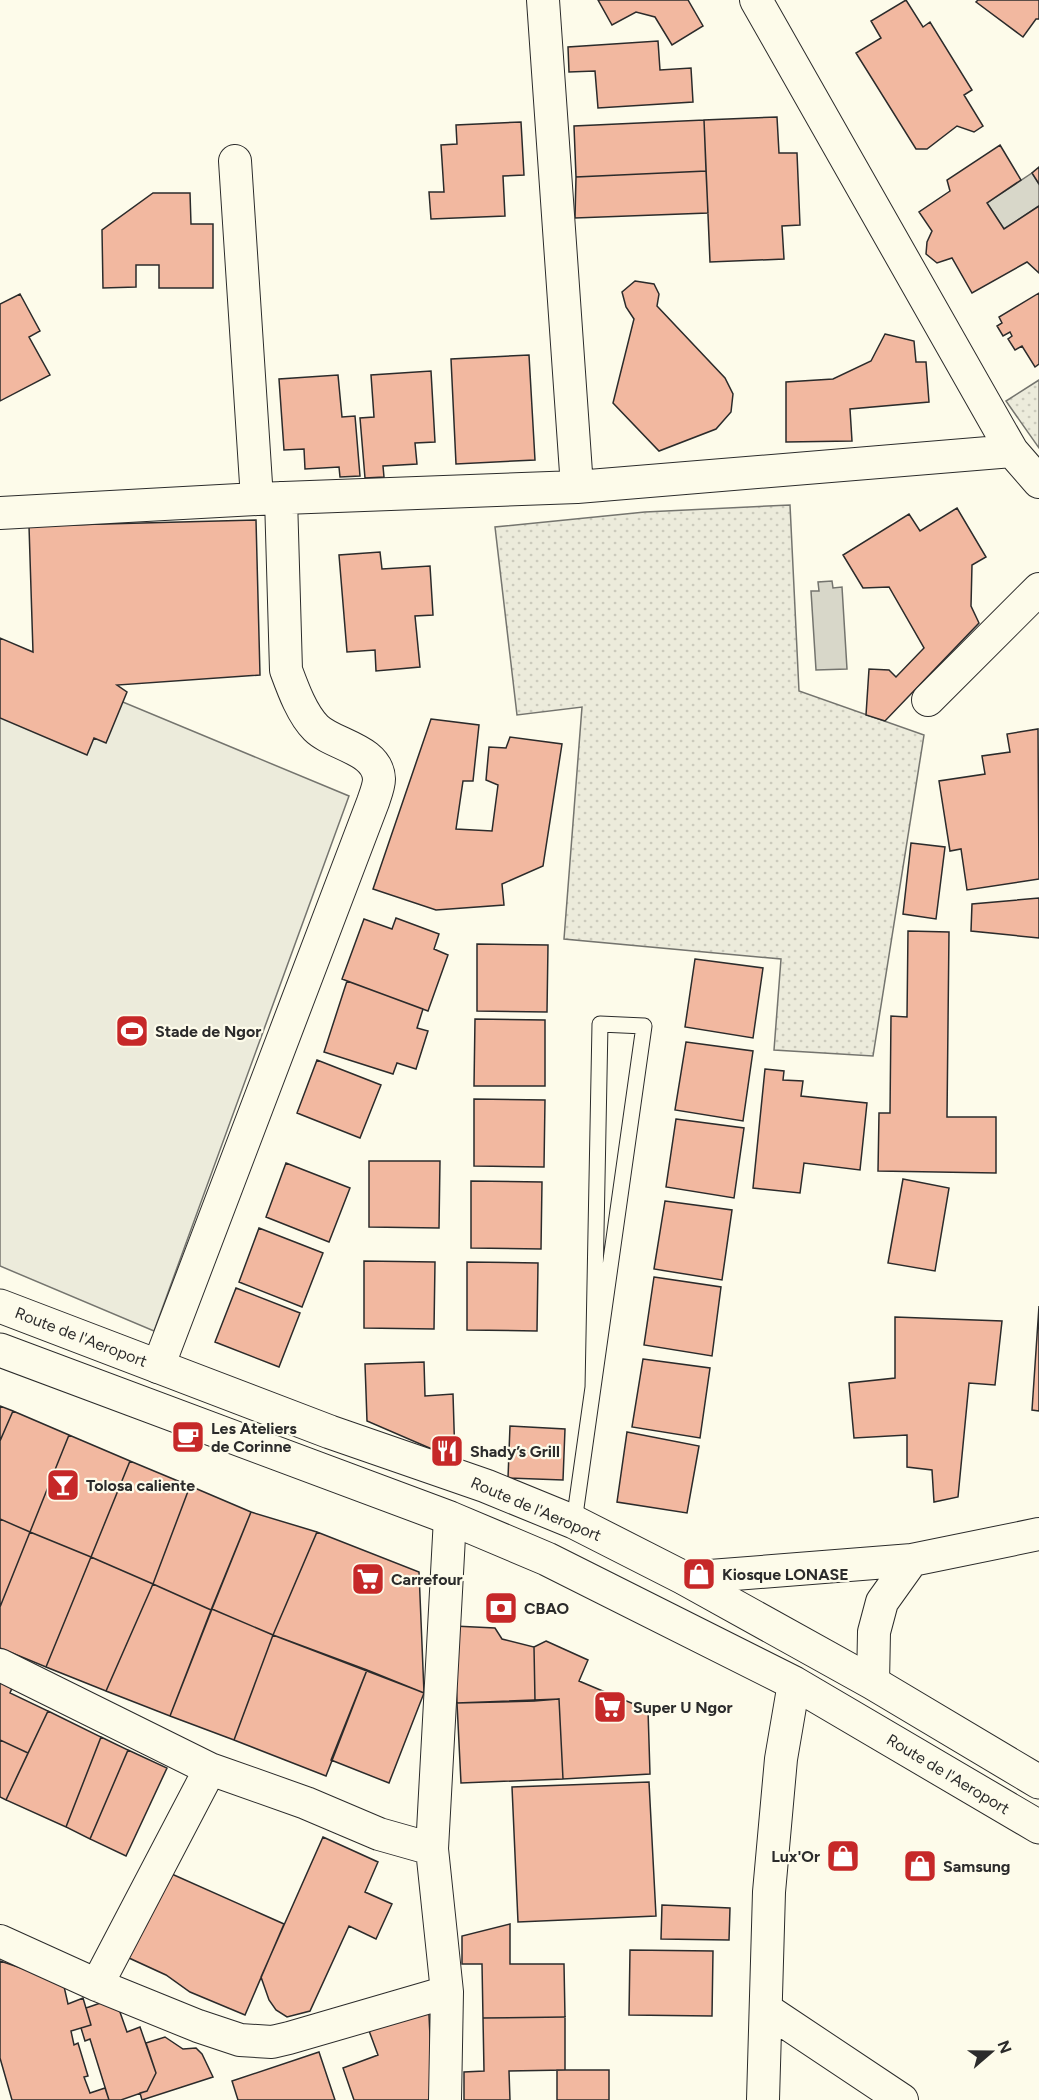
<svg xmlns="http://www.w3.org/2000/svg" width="1039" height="2100" font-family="Figtree,sans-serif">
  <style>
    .grass { fill: url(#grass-dots); stroke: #74746e; stroke-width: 1.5 }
    .pitch { fill: #ecebdb; stroke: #74746e; stroke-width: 1.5 }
    .water { fill: #d8d7c9; stroke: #74746e; stroke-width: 1.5 }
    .building { fill: #f2b8a0; stroke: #2b2b2b; stroke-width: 1.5 }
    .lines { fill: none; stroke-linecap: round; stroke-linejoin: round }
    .lane-casing { stroke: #2b2b2b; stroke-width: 17 }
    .street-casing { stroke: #2b2b2b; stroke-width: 34 }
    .highway-casing { stroke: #2b2b2b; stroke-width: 35 }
    .lane { stroke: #fdfbea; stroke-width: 15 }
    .street { stroke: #fdfbea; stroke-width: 32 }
    .highway { stroke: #fdfbea; stroke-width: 33 }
    .labels { text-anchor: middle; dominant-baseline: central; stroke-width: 4.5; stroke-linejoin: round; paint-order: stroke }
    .poi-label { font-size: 16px; font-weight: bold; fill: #2b2b2b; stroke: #fdfbea; text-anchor: start }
    .street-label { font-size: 16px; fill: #2b2b2b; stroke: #fdfbea }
  </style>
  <defs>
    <pattern id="grass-dots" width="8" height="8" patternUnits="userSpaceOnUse" patternTransform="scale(1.5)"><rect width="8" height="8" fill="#ecebdb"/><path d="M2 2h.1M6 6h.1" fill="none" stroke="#cbcabc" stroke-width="1.8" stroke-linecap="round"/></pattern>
  </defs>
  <rect width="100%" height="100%" fill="#fdfbea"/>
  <path class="grass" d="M1039,380V448L1006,401Z
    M790,505L799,691L924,735L873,1056L774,1050L781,959L564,939L582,707L517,715L495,527L645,512Z"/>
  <path class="pitch" d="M0,651L349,796L154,1331L0,1266Z"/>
  <path class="water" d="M1032,173L1039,184V206L1004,229L987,203Z
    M832,581L833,588L842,587L847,669L816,670L811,591H819L818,582Z"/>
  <path class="building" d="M598,0H688L703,26L672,45L655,17L636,12L612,25Z
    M906,0L923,27L930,22L972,90L964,95L983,126L974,132L957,126L927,149H916L856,53L881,38L871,21Z
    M978,0H1039V19H1036L1023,37L976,2Z
    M658,41L660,70L691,68L693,102L598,108L595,71L569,72L568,47Z
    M777,117L779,153H797L800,225L782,226L784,259L710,262L704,120Z
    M704,120L706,171L576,177L574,126Z
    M521,122L524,175L503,176L505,216L431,219L429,192H444L441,145L457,144L456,125Z
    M1000,145L1021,180L987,203L1004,229L1039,206V273L1027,262L972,293L952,258L937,263L926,254L927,242L932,231L919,212L950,191L947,180Z
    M1039,167V184L1032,173Z
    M706,171L708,213L575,218L576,177Z
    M153,193H190L191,224H213V288H159V265H136V287L103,288L102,230Z
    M635,281L654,284L659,294L657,306L725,378L733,394L731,412L716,429L659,451L613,403L634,319L626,307L622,292Z
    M1039,293V364L1035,367L1022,346L1015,350L1008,339L1012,336L1010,332L1003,336L997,326L1002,323L999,317Z
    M20,294L40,331L29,337L50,375L0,401V304Z
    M885,334L914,341L916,362H926L929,402L850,409L852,441L786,442V382L833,379L871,361Z
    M529,355L535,460L456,464L451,359Z
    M431,371L435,442L415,443L417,464L383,466L384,477L365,478L360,418L374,417L371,375Z
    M338,375L342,417L355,416L360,476L340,477L339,467L305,469L304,449L284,450L279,379Z
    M957,508L986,557L972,565L971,606L979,623L885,721L866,715L869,669L889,670L896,677L924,648L889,587L863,588L843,555L909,514L920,531Z
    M256,520L260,675L117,685L127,692L106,743L94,738L87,755L0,718V638L33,652L29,526Z
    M380,552L382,569L430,566L433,615L415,616L420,667L376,671L375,650L347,652L339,555Z
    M431,719L479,725L473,781H463L456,829L492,831L498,785L486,780L489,747L506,748L510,737L562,744L543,866L502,884L504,905L436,910L373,889Z
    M1038,729L1039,879L967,890L961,849L950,851L939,781L985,774L982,756L1010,752L1007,734Z
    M911,843L945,847L936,919L903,914Z
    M1039,898V938L971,931L972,904Z
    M396,918L439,934L434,949L448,955L428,1011L342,979L364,919L392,929Z
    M908,931L949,932L947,1117H996V1173L878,1171L879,1113H890L891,1016L907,1017Z
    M477,944L548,945L547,1012L477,1011Z
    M695,959L763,968L753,1038L685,1027Z
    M347,981L423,1009L417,1028L428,1031L416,1069L397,1063L393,1074L324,1052Z
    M475,1019L545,1020V1086H474Z
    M686,1042L753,1051L743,1121L675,1110Z
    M317,1060L381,1085L360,1138L297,1113Z
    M765,1069L784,1071L783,1080L803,1081L801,1096L867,1103L860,1170L804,1163L800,1193L753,1188Z
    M474,1099L545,1100L544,1167L474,1166Z
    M676,1119L744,1128L734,1198L666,1187Z
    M369,1161H440L439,1228L369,1227Z
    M286,1163L350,1188L329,1242L266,1217Z
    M903,1179L949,1188L935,1271L888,1263Z
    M471,1181L542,1182L541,1249L471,1248Z
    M665,1201L732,1210L722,1280L654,1269Z
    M259,1228L323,1253L302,1307L239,1282Z
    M364,1261L435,1262L434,1329L364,1328Z
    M467,1262L538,1263L537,1331L467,1330Z
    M654,1277L721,1287L712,1356L644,1345Z
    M236,1288L300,1313L279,1367L215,1342Z
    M1039,1306V1411L1032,1410Z
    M895,1317L1002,1321L995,1385L969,1383L958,1497L934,1502L932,1470L907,1467V1435L854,1438L849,1383L895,1378Z
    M643,1359L710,1368L700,1438L632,1427Z
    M424,1362L425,1396L453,1394L455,1459L367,1421L365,1364Z
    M0,1406L13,1411L0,1441Z
    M13,1411L69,1435L30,1532L0,1519V1441Z
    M510,1426L565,1429L563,1480L508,1478Z
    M627,1432L699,1446L687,1513L617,1502Z
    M69,1435L130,1461L91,1557L30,1532Z
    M130,1461L190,1486L153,1584L91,1557Z
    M190,1486L251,1512L211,1610L153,1584Z
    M251,1512L317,1532L273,1635L212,1609Z
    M0,1519L30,1532L0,1607Z
    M30,1532L91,1557L46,1667L0,1648V1607Z
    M317,1532L419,1572L424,1693L273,1635Z
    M91,1557L153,1584L106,1691L46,1667Z
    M153,1584L211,1610L170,1716L106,1691Z
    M212,1609L273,1635L234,1740L170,1716Z
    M454,1626L495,1628L502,1639L534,1647L535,1701L457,1703Z
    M273,1635L367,1670L326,1776L234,1740Z
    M546,1641L588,1660L579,1681L648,1710L650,1774L563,1779L559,1699L535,1701L534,1647Z
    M367,1670L424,1693L389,1783L331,1760Z
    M0,1680L13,1686L10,1693L48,1711L28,1753L0,1740Z
    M559,1699L563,1779L461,1783L457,1703Z
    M48,1711L101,1737L66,1827L6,1800Z
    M101,1737L128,1750L90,1839L66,1827Z
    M0,1740L28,1753L6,1800L0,1797Z
    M128,1750L167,1768L126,1856L90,1839Z
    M649,1782L656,1916L518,1922L512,1787Z
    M323,1837L378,1862L365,1892L392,1904L376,1939L349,1926L310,2011L287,2017L276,2010L269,2000L261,1977Z
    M165,1871L284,1924L245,2015L190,1992L166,1975L129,1958Z
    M662,1905L730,1908L729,1940L661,1939Z
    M510,1924V1964H564L565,2017L483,2018L482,1964H462V1936Z
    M630,1950L713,1951L712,2016L629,2015Z
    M0,1961L63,1982L68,2004L83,1998L91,2025L71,2031L74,2045L78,2043L88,2076L84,2077L90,2093L105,2088L109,2100H12L0,2058Z
    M115,1998L127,2032L140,2027L156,2073L147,2091L121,2100H109L90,2039L85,2041L81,2028L91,2025L86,2008Z
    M424,2008L429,2015L433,2100H354L343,2068L378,2055L368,2028Z
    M565,2017V2070L509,2071L510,2100H464V2072L484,2071L483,2018Z
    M165,2037L183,2049L196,2048L202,2054L213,2077L142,2100L140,2093L147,2091L156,2073L146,2043Z
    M319,2052L335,2100H238L232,2081Z
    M557,2070H609V2100H557Z"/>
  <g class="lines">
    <defs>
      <path id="lane" d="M574,1522L644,1026L600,1024L593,1388"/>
      <path id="street" d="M543,0L577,487
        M756,0L1012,451L1039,482
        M235,161L257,499
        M0,513L257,499L577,487L1012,451
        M928,700L1039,589
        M158,1367L373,802C375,796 379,786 379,779C378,749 333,745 316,728C302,714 293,689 286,670L281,498
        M684,1578L912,1560L1039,1534
        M0,1665L210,1769L306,1803L379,1834L432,1849
        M873,1683L874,1632L882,1602L912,1560
        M0,1941L97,1985L198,2026L240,2040L272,2042L289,2038L447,1992
        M97,1985L210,1769
        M767,2010L902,2100
        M445,2100L447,1992L432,1849L450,1518
        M763,2100L769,1892L781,1759L794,1683"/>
      <path id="highway" d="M0,1306L330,1432L486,1486L574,1522L684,1578L873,1683L1039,1782
        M0,1350L450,1518L547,1559L794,1683L1039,1827"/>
    </defs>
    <use href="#lane" class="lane-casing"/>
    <use href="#street" class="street-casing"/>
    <use href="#highway" class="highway-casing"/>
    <use href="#lane" class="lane"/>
    <use href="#street" class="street"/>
    <use href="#highway" class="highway"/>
  </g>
  <defs>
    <symbol id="stadium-square" viewBox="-11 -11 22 22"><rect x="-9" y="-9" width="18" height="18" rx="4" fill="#c62828" stroke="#fdfbea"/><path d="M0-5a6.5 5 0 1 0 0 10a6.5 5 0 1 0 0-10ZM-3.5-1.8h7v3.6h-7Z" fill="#fff"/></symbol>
    <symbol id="cafe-square" viewBox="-11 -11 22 22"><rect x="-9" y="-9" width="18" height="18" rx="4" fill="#c62828" stroke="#fdfbea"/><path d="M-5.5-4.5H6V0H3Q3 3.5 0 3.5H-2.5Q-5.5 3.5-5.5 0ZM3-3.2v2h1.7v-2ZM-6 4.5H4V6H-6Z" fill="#fff"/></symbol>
    <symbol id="restaurant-square" viewBox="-11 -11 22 22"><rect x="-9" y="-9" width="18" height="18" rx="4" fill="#c62828" stroke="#fdfbea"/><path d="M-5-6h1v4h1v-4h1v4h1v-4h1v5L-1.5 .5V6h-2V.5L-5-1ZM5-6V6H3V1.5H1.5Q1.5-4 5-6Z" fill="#fff"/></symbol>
    <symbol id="bar-square" viewBox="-11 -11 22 22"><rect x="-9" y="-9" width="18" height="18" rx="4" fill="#c62828" stroke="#fdfbea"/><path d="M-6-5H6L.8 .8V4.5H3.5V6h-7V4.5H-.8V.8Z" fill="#fff"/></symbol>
    <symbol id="shop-square" viewBox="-11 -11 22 22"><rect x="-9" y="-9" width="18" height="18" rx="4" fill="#c62828" stroke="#fdfbea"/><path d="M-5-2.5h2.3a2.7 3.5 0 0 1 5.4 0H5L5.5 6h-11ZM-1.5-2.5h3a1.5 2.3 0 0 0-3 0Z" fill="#fff"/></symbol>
    <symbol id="supermarket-square" viewBox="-11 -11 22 22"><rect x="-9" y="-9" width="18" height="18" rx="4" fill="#c62828" stroke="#fdfbea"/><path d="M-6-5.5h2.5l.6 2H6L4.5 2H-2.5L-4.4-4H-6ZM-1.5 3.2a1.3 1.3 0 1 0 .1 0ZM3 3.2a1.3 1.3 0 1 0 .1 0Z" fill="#fff"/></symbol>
    <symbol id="bank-square" viewBox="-11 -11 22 22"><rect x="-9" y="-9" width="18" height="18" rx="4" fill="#c62828" stroke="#fdfbea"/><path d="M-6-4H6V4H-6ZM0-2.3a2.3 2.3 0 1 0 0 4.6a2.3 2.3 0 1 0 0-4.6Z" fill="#fff"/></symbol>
  </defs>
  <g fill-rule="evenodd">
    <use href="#stadium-square" x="113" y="1012" width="38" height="38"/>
    <use href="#cafe-square" x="169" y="1418" width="38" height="38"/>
    <use href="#restaurant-square" x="428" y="1432" width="38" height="38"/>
    <use href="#bar-square" x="44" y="1466" width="38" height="38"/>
    <use href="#shop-square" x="680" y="1555" width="38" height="38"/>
    <use href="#supermarket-square" x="349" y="1560" width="38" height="38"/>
    <use href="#bank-square" x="482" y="1589" width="38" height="38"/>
    <use href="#supermarket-square" x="591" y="1688" width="38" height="38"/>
    <use href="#shop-square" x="824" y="1837" width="38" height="38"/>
    <use href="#shop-square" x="901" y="1847" width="38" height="38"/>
  </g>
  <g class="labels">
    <g class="poi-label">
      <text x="155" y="1031">Stade de Ngor</text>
      <text x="211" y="1428">Les Ateliers<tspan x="211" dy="18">de Corinne</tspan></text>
      <text x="470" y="1451">Shady’s Grill</text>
      <text x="86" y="1485">Tolosa caliente</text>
      <text x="722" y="1574">Kiosque LONASE</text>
      <text x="391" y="1579">Carrefour</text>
      <text x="524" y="1608">CBAO</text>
      <text x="633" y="1707">Super U Ngor</text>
      <text x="820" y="1856" text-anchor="end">Lux'Or</text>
      <text x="943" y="1866">Samsung</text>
    </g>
    <g class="street-label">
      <text transform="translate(81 1337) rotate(21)">Route de l'Aeroport</text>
      <text transform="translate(536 1509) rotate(23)">Route de l'Aeroport</text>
      <text transform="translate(948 1774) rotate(31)">Route de l'Aeroport</text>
    </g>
  </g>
  <g transform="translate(991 2052) rotate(70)" stroke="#fdfbea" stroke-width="4.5" paint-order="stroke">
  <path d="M0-4.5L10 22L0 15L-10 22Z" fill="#2b2b2b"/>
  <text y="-9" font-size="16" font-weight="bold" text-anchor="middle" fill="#2b2b2b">N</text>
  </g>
</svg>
